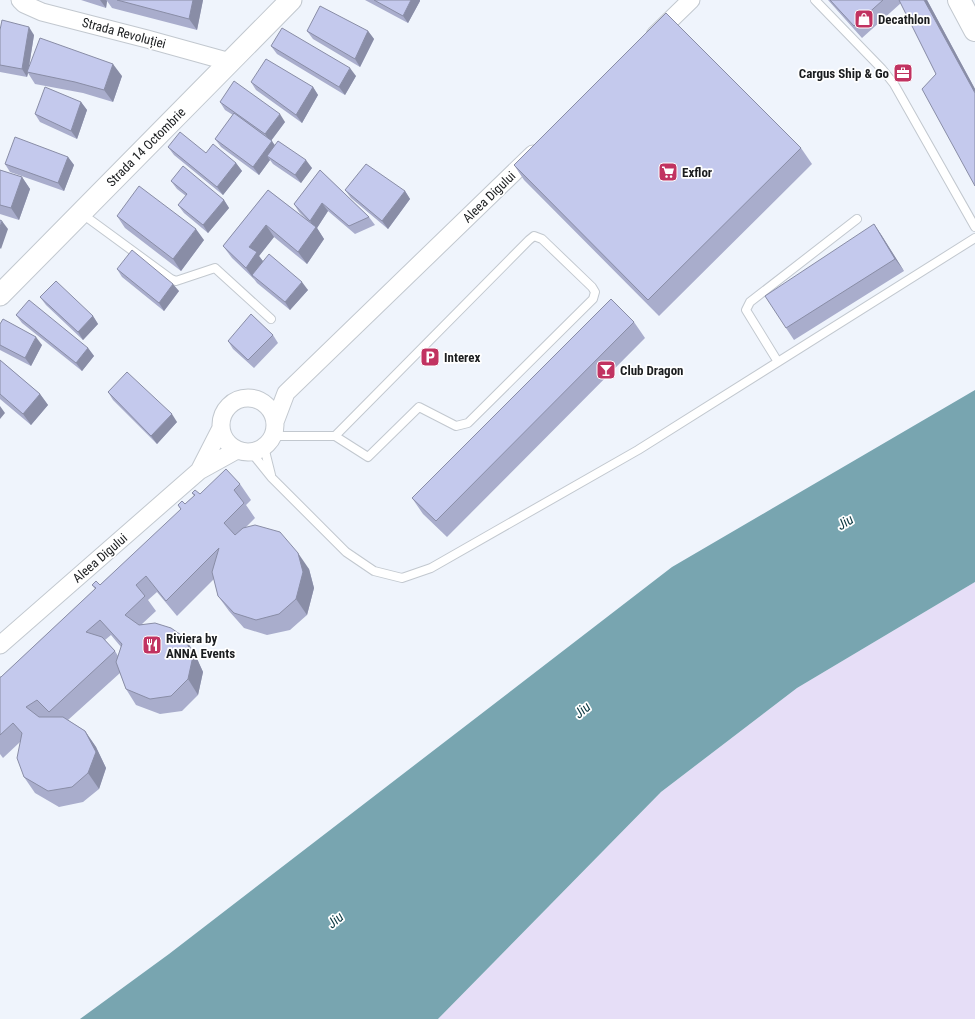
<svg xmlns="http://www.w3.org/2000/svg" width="975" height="1019" font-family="'Roboto Condensed',sans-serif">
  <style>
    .green { fill: #e6def7 }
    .water { fill: #78a5b0 }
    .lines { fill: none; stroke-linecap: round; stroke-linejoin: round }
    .service-casing { stroke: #c2c8cf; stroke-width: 10 }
    .minor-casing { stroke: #c2c8cf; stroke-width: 19 }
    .tertiary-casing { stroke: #c2c8cf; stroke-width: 23 }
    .secondary-casing { stroke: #c2c8cf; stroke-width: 24 }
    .service { stroke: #fff; stroke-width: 8 }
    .minor { stroke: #fff; stroke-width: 17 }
    .tertiary { stroke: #fff; stroke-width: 21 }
    .secondary { stroke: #fff; stroke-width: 22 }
    .wall { fill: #a9adcc; fill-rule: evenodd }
    .shaded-wall { fill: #898da6 }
    .building { fill: #c4c9ed; stroke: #898da6 }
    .labels { text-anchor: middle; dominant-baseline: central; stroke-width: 3.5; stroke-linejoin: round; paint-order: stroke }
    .poi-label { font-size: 13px; font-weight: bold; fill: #1b1d1f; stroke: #fff; text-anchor: start }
    .street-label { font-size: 13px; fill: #1b1d1f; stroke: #fff }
    .water-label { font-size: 14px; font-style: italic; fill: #0b3841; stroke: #fff }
  </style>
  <rect width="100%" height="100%" fill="#eff4fc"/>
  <path class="green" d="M975,582V1019H438L661,792L797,688Z"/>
  <path class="water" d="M975,390V582L797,688L661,792L438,1019H80L169,954L672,567Z"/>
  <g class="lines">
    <defs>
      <path id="service" d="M815,0L882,69L894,84L975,227
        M81,213L171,279L176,281L215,268L271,319
        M778,362L746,310L750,302L857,219
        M273,436H335L368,457L419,407L456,426L468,423L593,299L595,292L592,287L542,239L534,236L529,240L335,436
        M264,447L271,475
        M251,452L272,478L346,552L374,571L402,578L431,568L638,450L975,238"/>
      <path id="minor" d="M20,0L24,4L42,12L147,39L230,62
        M655,35L691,0
        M221 425a27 27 0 1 1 54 0a27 27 0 1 1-54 0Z
        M275,422L286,393L533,154
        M199,471L221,428
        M0,645L199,471L237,450"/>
      <path id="tertiary" d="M0,295L291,0"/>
      <path id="secondary" d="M959,0L975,30"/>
    </defs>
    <use href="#service" class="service-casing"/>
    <use href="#minor" class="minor-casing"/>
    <use href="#tertiary" class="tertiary-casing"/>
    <use href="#secondary" class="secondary-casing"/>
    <use href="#service" class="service"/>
    <use href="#minor" class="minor"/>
    <use href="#tertiary" class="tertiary"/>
    <use href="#secondary" class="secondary"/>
  </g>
  <path class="wall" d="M81,0H203L197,30L112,8L107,1L106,8Z
    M365,0H420V1L408,23Z
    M828,0H927L975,89V186L936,74L901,3L862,38Z
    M0,30L34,35L29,67L122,76L113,102L83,93L35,84L28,73L27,77L0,72Z
    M307,31H368L374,39L360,67L313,39Z
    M271,46L356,76L345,95L277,54Z
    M251,82L313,87L318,95L302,123L256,90Z
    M81,102L87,110L77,139L40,122L35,114Z
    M220,102L285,122L271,141L275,145L312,168L301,183L273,164L270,160L259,175L221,147L215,139L233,115L225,110Z
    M168,147L206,153L236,163L242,171L223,195L174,155Z
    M801,148L812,164L659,316L524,180L514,165Z
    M68,157L74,165L64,191L10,172L5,164Z
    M0,170L22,177L30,189L19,220L0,214Z
    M320,170L369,217L375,225L355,234L328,211L317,228L324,239L307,264L274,237L259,256L263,261L308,290L290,310L257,283L254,279L232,258L223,246L268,190L308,221L299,212L294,204Z
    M171,181L224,200L229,208L208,233L184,213L178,205L186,196L177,189Z
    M345,190L405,191L410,199L388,229L351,198Z
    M117,216L204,240L181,271L125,228Z
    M874,224L882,236L904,271L794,340L786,328Z
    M117,269L179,291L164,311L122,277Z
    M40,297L93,316L98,324L83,340L46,305Z
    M16,315L88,348L94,356L82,371L22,323Z
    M634,322L645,338L447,537L423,514L412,498Z
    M0,324L42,345L31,366L0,350Z
    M273,335L278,343L254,368L233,349L228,341Z
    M0,360L40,394L48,405L31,425L0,399Z
    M108,392L177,422L157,444L113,400Z
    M240,484L251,500L246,505L255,518L246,527L309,569L314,588L307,615L290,630L267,635L244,628L229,611L218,596L214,579L177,616L157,592L148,600L156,611L142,624L194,652L203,672L198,695L182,711L160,714L136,705L126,689L120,673L68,720L85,731L96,747L106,768L99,789L83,802L59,807L35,793L24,777L20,742L3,758L0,754V677H1L95,589L92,585H100L181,510L178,505L185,504L194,496L192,493L200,494ZM111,635L121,647L118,656L115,651L105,640Z"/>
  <path class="shaded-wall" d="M100,0H106L107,1L106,8Z
    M193,0H203L197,30L189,19Z
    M411,0H420V1L408,23L403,16Z
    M924,0H927L975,89V93Z
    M29,27L34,35L28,72H27L28,73L27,77L22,69Z
    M368,31L374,39L360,67L355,59Z
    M113,64L122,76L113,102L104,90Z
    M350,68L356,76L345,95L339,87Z
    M313,87L318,95L302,123L296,115Z
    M81,102L87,110L77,139L71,131Z
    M280,114L285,122L270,142L265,134Z
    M272,141L277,149L267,156L270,160L259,175L253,167Z
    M68,157L74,165L64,191L58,183Z
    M306,160L312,168L301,183L295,175Z
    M236,163L242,171L223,195L217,187Z
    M22,177L30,189L19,220L11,208Z
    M405,191L410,199L388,229L382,221Z
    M224,200L229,208L208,233L203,225Z
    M322,203L328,211L317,228L324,239L307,264L298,252L315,228L310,221Z
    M2,221L8,229L1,249L0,248V227Z
    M874,224L882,236L904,271L895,259Z
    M266,225L274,237L259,256L265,264L252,275L254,279L246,268L249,247Z
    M196,229L204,240L181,271L173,259Z
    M302,282L308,290L290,310L285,302Z
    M173,284L179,291L164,311L159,303Z
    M93,316L98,324L83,340L78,332Z
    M36,337L42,345L31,366L25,358Z
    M88,348L94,356L82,371L76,363Z
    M40,394L48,405L31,425L23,414Z
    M0,406L5,413L0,419Z
    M172,414L177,422L157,444L151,436Z
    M298,553L309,569L314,588L307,615L296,599Z
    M184,637L194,652L203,672L198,695L188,679Z
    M85,731L96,747L106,768L99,789L88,773Z"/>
  <path class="building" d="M117,0H193L189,19Z
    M374,0H411L403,16Z
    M830,0H883L854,26Z
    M899,0H924L975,93V186L922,89L936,74Z
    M320,6L368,31L355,59L307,31Z
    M666,13L801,148L648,300L514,165Z
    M2,20L29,27L22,69L0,65V30Z
    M282,28L350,68L339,87L271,46Z
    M40,38L113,64L104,90L75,82L27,72Z
    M266,59L313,87L296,115L251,82Z
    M234,81L280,114L265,134L220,102Z
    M45,87L81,102L71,131L35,114Z
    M234,113L272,141L253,167L215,139Z
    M180,132L206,153L213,144L236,163L217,187L168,147Z
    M15,137L68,157L58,183L5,164Z
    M278,141L306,160L295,175L267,156Z
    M366,164L405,191L382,221L345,190Z
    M183,166L224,200L203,225L178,205L187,194L171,181Z
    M0,170L22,177L11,208L0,205Z
    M320,170L369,217L349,226L322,203L310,221L294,204Z
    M139,186L196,229L173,259L117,216Z
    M268,190L316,227L298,252L266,225L249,247L257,252L246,268L223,246Z
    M0,220L2,221L0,227Z
    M874,224L895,259L786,328L765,296Z
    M132,250L173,284L159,303L117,269Z
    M269,254L302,282L285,302L252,275Z
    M56,281L93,316L78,332L40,297Z
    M611,299L634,322L436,521L412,498Z
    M29,300L88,348L76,363L16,315Z
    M251,314L273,335L248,360L228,341Z
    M3,319L36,337L25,358L0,345V324Z
    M0,360L40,394L23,414L0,394Z
    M127,372L172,414L151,436L108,392Z
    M226,469L240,484L234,490L244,503L224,523L235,535L243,528L255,525L280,532L298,553L303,572L296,599L279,614L256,620L234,613L218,596L212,572L219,548L166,601L146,576L136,585L145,596L125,615L139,625L155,623L171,628L184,637L193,656L188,679L171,696L150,699L126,689L116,662L122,644L100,620L86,632L102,637L115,651L49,712L37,700L26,707L39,717H63L85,731L96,752L88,773L72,787L48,791L24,777L17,758L22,733L13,723L0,735V677H1L96,588L92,585L96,581L100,585L181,509L178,505L182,501L185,504L195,495L192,493L195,490L200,494Z"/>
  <defs>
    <symbol id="shop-square" viewBox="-11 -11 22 22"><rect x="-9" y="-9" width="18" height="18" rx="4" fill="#c13361" stroke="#fff"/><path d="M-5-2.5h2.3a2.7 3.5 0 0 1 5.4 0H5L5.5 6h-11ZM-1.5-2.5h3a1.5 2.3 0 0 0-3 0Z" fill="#fff"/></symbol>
    <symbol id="office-square" viewBox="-11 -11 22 22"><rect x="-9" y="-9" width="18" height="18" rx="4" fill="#c13361" stroke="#fff"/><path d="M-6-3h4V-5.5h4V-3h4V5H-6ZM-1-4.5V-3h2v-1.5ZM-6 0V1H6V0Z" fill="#fff"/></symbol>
    <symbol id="supermarket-square" viewBox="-11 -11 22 22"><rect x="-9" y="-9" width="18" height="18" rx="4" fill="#c13361" stroke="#fff"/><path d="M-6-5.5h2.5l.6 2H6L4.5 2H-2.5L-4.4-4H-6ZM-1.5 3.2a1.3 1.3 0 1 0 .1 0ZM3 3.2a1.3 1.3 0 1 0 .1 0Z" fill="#fff"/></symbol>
    <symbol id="parking-square" viewBox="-11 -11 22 22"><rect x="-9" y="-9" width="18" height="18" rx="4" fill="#c13361" stroke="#fff"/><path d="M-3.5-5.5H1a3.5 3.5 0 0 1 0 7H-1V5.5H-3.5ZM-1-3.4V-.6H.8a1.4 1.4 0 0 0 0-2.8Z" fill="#fff"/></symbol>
    <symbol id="bar-square" viewBox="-11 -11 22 22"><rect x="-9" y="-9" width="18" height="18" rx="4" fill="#c13361" stroke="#fff"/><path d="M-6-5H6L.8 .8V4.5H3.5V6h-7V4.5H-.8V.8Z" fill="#fff"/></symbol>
    <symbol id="restaurant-square" viewBox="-11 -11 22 22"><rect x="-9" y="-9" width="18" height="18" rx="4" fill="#c13361" stroke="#fff"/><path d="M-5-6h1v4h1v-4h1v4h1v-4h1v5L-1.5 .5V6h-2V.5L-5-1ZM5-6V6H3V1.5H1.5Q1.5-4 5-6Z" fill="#fff"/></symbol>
  </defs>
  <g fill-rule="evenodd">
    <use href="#shop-square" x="853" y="8" width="22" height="22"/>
    <use href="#office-square" x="892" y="62" width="22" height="22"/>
    <use href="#supermarket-square" x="657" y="161" width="22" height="22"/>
    <use href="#parking-square" x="419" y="346" width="22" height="22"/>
    <use href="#bar-square" x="595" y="359" width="22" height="22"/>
    <use href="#restaurant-square" x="141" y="634" width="22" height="22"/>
  </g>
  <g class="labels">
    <g class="poi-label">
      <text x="878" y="19">Decathlon</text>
      <text x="889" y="73" text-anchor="end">Cargus Ship &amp; Go</text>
      <text x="682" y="172">Exflor</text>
      <text x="444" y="357">Interex</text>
      <text x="620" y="370">Club Dragon</text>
      <text x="166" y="638">Riviera by<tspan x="166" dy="15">ANNA Events</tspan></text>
    </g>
    <g class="street-label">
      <text transform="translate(124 33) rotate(15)">Strada Revoluției</text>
      <text transform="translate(146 147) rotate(-45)">Strada 14 Octombrie</text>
      <text transform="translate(489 197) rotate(-44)">Aleea Digului</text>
      <text transform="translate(100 558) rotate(-41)">Aleea Digului</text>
    </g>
    <g class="water-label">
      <text transform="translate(845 522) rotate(-32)">Jiu</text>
      <text transform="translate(582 710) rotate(-40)">Jiu</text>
      <text transform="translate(335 920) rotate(-40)">Jiu</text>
    </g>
  </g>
</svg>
